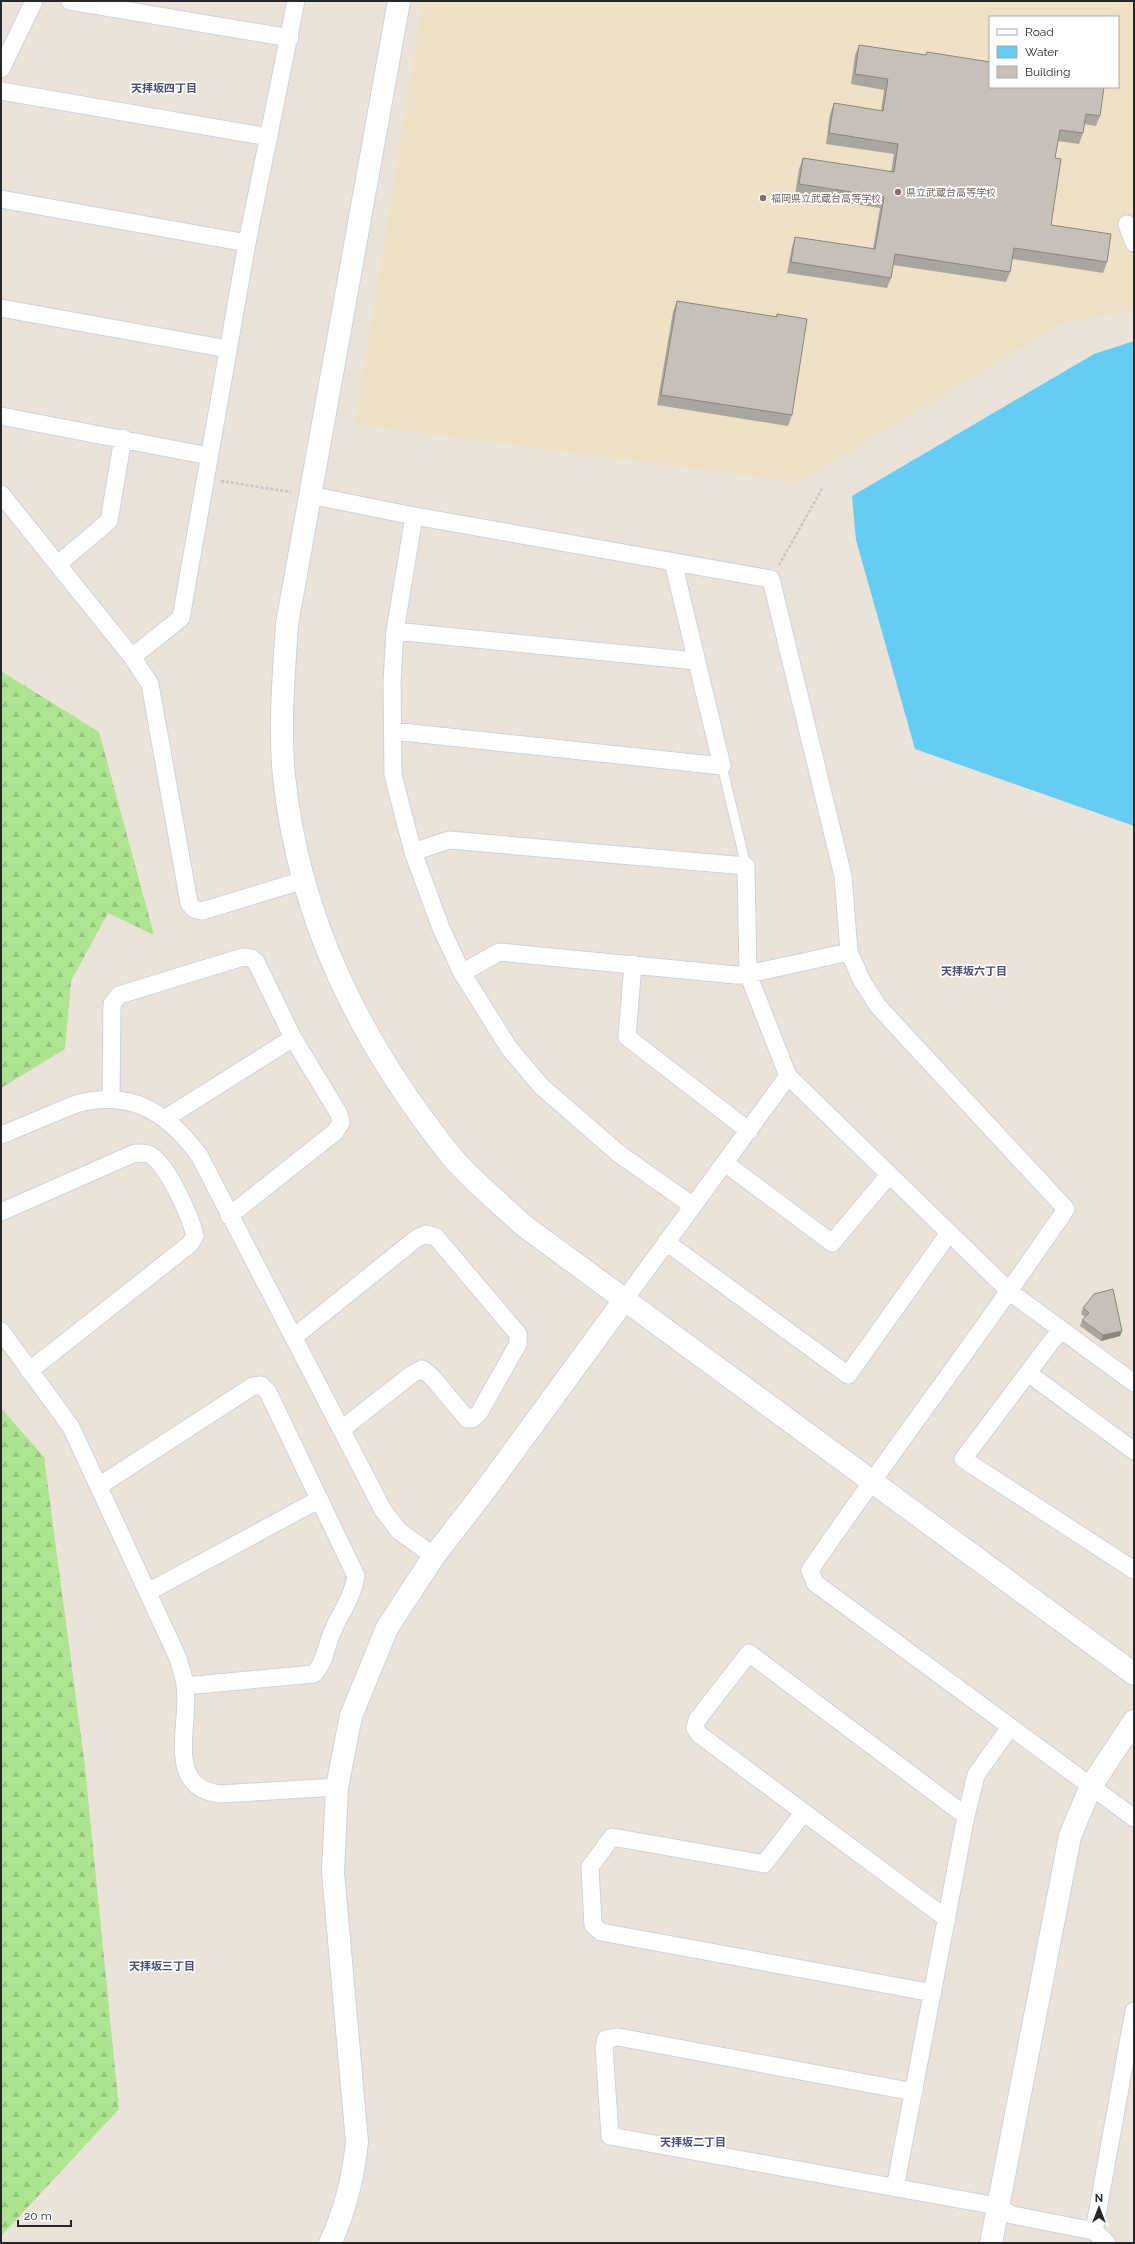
<svg xmlns="http://www.w3.org/2000/svg" width="1135" height="2244" font-family="Raleway,'Noto Sans JP',sans-serif">
  <style>
    .education { fill: #eee1c6; fill-rule: evenodd }
    .forest { fill: url(#forest-firs) }
    .water { fill: #64cdf4 }
    .lines { fill: none; stroke-linecap: round; stroke-linejoin: round }
    .lane-casing { stroke: #cdd1e2; stroke-width: 11 }
    .street-casing { stroke: #cdd1e2; stroke-width: 19 }
    .secondary-casing { stroke: #cdd1e2; stroke-width: 24 }
    .path { stroke: #c7c7c7; stroke-width: 2.5; stroke-dasharray: 3 2; stroke-linecap: butt }
    .lane { stroke: #fff; stroke-width: 9 }
    .street { stroke: #fff; stroke-width: 17 }
    .secondary { stroke: #fff; stroke-width: 22 }
    .wall { fill: #aaa59e }
    .shaded-wall { fill: #8b8681 }
    .building { fill: #c6c0b8; stroke: #8b8681 }
    .education-dot { fill: #8d6e63; stroke: #fff; stroke-width: 1.5 }
    .labels { text-anchor: middle; dominant-baseline: central; stroke-width: 3.5; stroke-linejoin: round; paint-order: stroke }
    .education-label { font-size: 10px; fill: #785e54; stroke: #fff; text-anchor: start }
    .neighbourhood-label { font-size: 11px; font-weight: bold; fill: #464f79; stroke: #fff }
  </style>
  <defs>
    <pattern id="forest-firs" width="22" height="20" patternUnits="userSpaceOnUse"><rect width="22" height="20" fill="#ade591"/><path d="M5 1l3.5 6h-7zM16 11l3.5 6h-7z" fill="#95c47d"/></pattern>
  </defs>
  <rect width="100%" height="100%" fill="#ebe3d8"/>
  <path class="education" d="M423,1H1134V310L1062,323L798,482L355,424ZM990,17H1118V87H990Z"/>
  <path class="forest" d="M1,671L99,732L154,935L108,913L71,981L65,1049L1,1088Z
    M1,1408L44,1457L85,1767L119,2109L1,2236Z"/>
  <path class="water" d="M1134,341V826L915,749L856,540L852,496L1094,354Z"/>
  <g class="lines">
    <defs>
      <path id="lane" d="M722,766L746,866"/>
      <path id="street" d="M70,1L290,38
        M1,69L34,1
        M1,91L269,137
        M1,199L247,243
        M1127,224L1134,243
        M1,308L228,349
        M1,416L209,456
        M1,494L132,657L150,684L189,903L194,909L202,911L304,880
        M310,495L414,516L771,579L843,876L849,952L862,981L878,1006L900,1030L1066,1209C983,1331 894,1448 810,1570L815,1583L1134,1818
        M414,516L395,631L392,681L393,775L413,852L441,928L462,973L509,1048L541,1086L618,1153L693,1206
        M58,564L109,521L123,438
        M395,631L696,661
        M132,657L181,618L247,243L296,1
        M393,731L722,766L673,562
        M413,852L449,840L746,866L748,974L788,1076L1010,1292L1134,1383
        M633,964L627,1037L749,1131
        M462,973L499,952L736,975L748,974L849,952
        M111,1099L112,1004L119,995L243,957L251,958L256,962L293,1038L339,1114L341,1123L335,1132L229,1216
        M166,1118L293,1038
        M1,1135C19,1128 37,1120 54,1113C63,1110 71,1105 80,1103C134,1090 168,1114 199,1155L383,1510L399,1531L434,1556
        M725,1163L832,1243L889,1175
        M1,1212L135,1153C139,1153 144,1153 148,1154C166,1160 191,1218 195,1236L190,1244L29,1371
        M666,1242L848,1375L949,1233
        M625,1299L788,1076
        M1061,1329L963,1459L1134,1570
        M1,1331L71,1427L178,1658C180,1667 184,1676 185,1685C191,1724 163,1788 221,1794L337,1787
        M294,1337L417,1238L426,1234L436,1237L518,1334V1344L479,1413L472,1419H467L463,1414L431,1376L422,1369L412,1374L342,1429
        M1028,1373L1134,1451
        M99,1486L253,1386L261,1385L268,1392L356,1576C353,1596 342,1610 334,1628C326,1644 326,1661 314,1674L185,1686
        M148,1592L318,1500
        M804,1812L764,1864L612,1837L590,1867L593,1925L601,1932L933,1993
        M947,1919L700,1735L695,1728L697,1720L749,1653L966,1816
        M914,2092L618,2037L606,2039L604,2047L610,2136L997,2206L1012,2215L1094,2231L1107,2243
        M895,2188L966,1816L976,1775L1010,1727
        M1094,2231L1134,2011"/>
      <path id="secondary" d="M399,1L287,624C284,674 279,725 284,776C299,921 362,1045 452,1157C472,1181 500,1203 523,1225L1134,1674
        M330,2243C346,2210 353,2178 357,2142L333,1872L337,1787L351,1716L387,1628L434,1556L486,1489L625,1299
        M991,2243L1070,1836L1091,1786L1134,1721"/>
    </defs>
    <use href="#lane" class="lane-casing"/>
    <use href="#street" class="street-casing"/>
    <use href="#secondary" class="secondary-casing"/>
    <path class="path" d="M221,481L291,492
      M779,565L823,487"/>
    <use href="#lane" class="lane"/>
    <use href="#street" class="street"/>
    <use href="#secondary" class="secondary"/>
  </g>
  <path class="wall" d="M859,45L926,55L927,52L1100,116L1096,126L1084,124L1083,133L1079,144L1058,141L1055,158L1051,225L1107,262L1103,273L1012,259L1010,272L1006,282L893,265L891,278L887,288L787,273L792,247L795,237L873,249L880,208L795,195L799,169L803,158L891,172L894,154L826,144L830,114L834,103L881,111L884,90L851,84L855,55Z
    M677,301L776,317L777,314L792,415L788,426L657,405L673,312Z
    M1083,1308L1122,1331L1120,1336L1101,1341L1080,1326L1082,1320L1085,1317L1081,1314Z"/>
  <path class="shaded-wall" d="M1122,1331L1120,1336L1101,1341L1103,1335Z"/>
  <path class="building" d="M859,45L926,55L927,52L990,62V87H1104L1100,116L1086,114L1083,133L1060,130L1055,158L1061,159L1051,225L1111,234L1107,262L1014,248L1010,272L895,254L891,278L791,262L795,237L875,249L884,197L799,184L803,158L894,172L898,144L829,133L834,103L883,111L888,79L855,74Z
    M677,301L777,317V314L807,319L792,415L661,395Z
    M1113,1289L1122,1331L1103,1335L1082,1320L1089,1313L1083,1308L1094,1294Z"/>
  <g class="education-dot">
    <circle cx="898" cy="192" r="4"/>
    <circle cx="763" cy="198" r="4"/>
  </g>
  <g class="labels">
    <g class="education-label">
      <text x="906" y="192">県立武蔵台高等学校</text>
      <text x="771" y="198">福岡県立武蔵台高等学校</text>
    </g>
    <g class="neighbourhood-label">
      <text x="164" y="88">天拝坂四丁目</text>
      <text x="974" y="971">天拝坂六丁目</text>
      <text x="162" y="1966">天拝坂三丁目</text>
      <text x="693" y="2142">天拝坂二丁目</text>
    </g>
  </g>
  <rect width="1135" height="2244" fill="none" stroke="#272727" stroke-width="4"/>
  <rect x="989" y="16" width="130" height="72" fill="#ffffff" stroke="#a9a9a9"/>
  <rect x="997" y="29" width="20" height="6" fill="#ffffff" stroke="#a9a9a9"/>
  <text x="1025" y="36" font-size="12" fill="#272727">Road</text>
  <rect x="997" y="46" width="20" height="12" fill="#64cdf4" stroke="#a9a9a9"/>
  <text x="1025" y="56" font-size="12" fill="#272727">Water</text>
  <rect x="997" y="66" width="20" height="12" fill="#c6c0b8" stroke="#a9a9a9"/>
  <text x="1025" y="76" font-size="12" fill="#272727">Building</text>
  <g transform="translate(1099 2208)" stroke="#ffffff" stroke-width="3" paint-order="stroke">
  <path d="M0-3L7 15L0 10L-7 15Z" fill="#272727"/>
  <text y="-6" font-size="11" font-weight="bold" text-anchor="middle" fill="#272727">N</text>
  </g>
  <path d="M18 2220v6h53v-6" fill="none" stroke="#272727" stroke-width="2"/>
  <text x="24" y="2220" font-size="12" fill="#272727" stroke="#ffffff" stroke-width="3" paint-order="stroke">20 m</text>
</svg>
